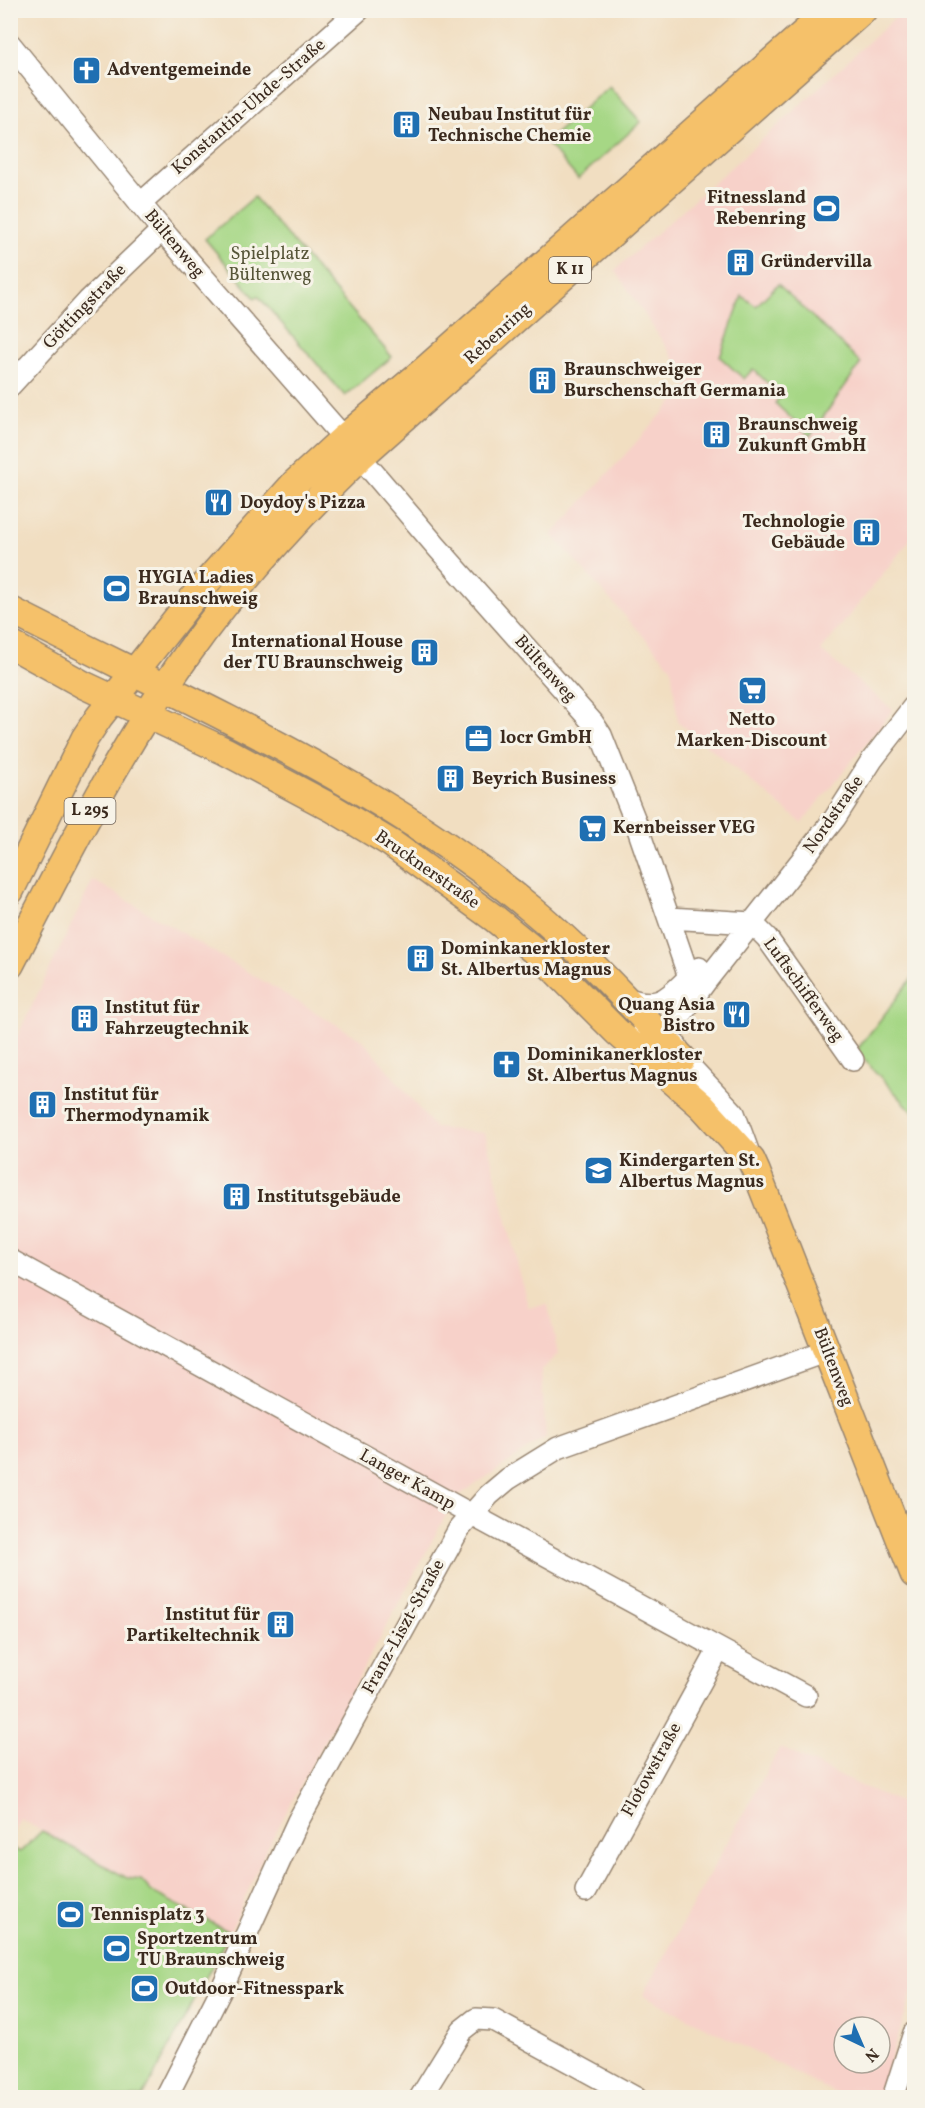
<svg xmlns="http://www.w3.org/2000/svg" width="925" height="2108" font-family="Vollkorn,serif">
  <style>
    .built { fill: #f7d1c9; fill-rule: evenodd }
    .green { fill: #a6d785; stroke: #708052; stroke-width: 1.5 }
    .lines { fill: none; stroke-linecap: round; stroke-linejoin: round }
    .minor-casing { stroke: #968470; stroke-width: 24 }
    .major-casing { stroke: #968470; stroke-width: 30 }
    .minor { stroke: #fff; stroke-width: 21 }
    .major { stroke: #f5c16b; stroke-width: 27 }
    .labels { text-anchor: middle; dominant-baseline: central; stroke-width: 6; stroke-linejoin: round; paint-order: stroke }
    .shield { fill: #f7f3e8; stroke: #73665b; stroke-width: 1.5 }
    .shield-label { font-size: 16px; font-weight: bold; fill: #3b2a1e }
    .poi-label { font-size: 18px; font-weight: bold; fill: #3b2a1e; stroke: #f7f3e8; text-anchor: start }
    .street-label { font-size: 18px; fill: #3b2a1e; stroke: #f7f3e8 }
    .park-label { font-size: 18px; fill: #565538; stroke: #f7f3e8 }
  </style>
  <rect width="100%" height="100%" fill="#f7f3e8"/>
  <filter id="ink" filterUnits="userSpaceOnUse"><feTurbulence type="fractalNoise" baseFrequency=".0167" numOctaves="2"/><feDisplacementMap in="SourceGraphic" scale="12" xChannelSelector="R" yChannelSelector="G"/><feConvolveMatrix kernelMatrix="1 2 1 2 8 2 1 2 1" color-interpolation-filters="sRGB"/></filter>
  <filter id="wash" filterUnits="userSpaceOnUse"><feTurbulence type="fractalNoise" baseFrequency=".008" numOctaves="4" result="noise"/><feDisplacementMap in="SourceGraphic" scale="24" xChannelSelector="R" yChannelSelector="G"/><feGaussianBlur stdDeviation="1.35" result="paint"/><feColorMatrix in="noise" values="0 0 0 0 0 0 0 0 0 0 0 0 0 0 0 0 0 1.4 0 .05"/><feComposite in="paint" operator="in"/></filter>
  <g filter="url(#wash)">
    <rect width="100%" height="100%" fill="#f1dec1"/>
    <path class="built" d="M902,11H914V535L821,651L893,710L802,823L678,722L671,667L552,535L690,383L615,270L784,120Z
      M93,880L364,1041L435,1128L485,1133L528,1307L548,1305L558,1354L541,1370L546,1437L455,1498L264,1854L230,1932L20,1819L11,1836V1049Z
      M780,1747L854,1783L914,1808V1988L878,2097H843L643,1995ZM844,2027H880V2063H844Z"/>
    <path class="green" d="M609,86L641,122L578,179L546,142Z
      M254,197L392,357L345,396L258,296L255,298L205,239Z
      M778,284L861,363L810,436L775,403L781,396L753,369L744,379L720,357L742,296L756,306Z
      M914,976V1113L856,1051Z
      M42,1831L127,1878L141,1880L152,1892L230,1932L143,2097H11V1847L20,1852Z"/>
  </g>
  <g filter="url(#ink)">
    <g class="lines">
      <defs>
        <path id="minor" d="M10,44L162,230L344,438
          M140,204L359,10
          M10,386L88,301L162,230
          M360,457L436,546L593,723L601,735L636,823L689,977
          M669,918L752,923
          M752,923L767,938L853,1060
          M623,997C665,1013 669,994 699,968
          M644,1030H665L675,1023L706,981L835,818L872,760L914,706
          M676,1045L682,1058L734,1113L748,1151
          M10,1260L461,1509L806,1696
          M586,1891L719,1649
          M166,2098L221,1990L298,1821L459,1529L489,1495L508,1479L558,1448L827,1351
          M420,2098L462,2030L476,2019L493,2020L636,2098
          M893,2098L914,2033"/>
        <path id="major" d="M10,610C187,701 375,780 530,908C585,953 632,1007 682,1058
          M10,644L84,685L225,751L332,808L392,844L494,918L542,957L617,1032L702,1106L751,1160L756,1171L914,1574
          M10,891L85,738L99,717L197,593L295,483L344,438L426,369L830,10
          M10,965C65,858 119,750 189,652C238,583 299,516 360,457L863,10"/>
      </defs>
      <use href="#minor" class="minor-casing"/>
      <use href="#major" class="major-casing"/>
      <use href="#minor" class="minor"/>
      <use href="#major" class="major"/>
    </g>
  </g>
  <defs>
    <symbol id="church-square" viewBox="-11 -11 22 22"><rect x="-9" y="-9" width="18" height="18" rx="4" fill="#1f6fb2" stroke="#f7f3e8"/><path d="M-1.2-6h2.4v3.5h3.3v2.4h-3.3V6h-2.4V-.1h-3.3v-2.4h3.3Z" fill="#fff"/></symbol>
    <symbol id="building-square" viewBox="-11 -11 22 22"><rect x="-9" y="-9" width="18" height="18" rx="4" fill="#1f6fb2" stroke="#f7f3e8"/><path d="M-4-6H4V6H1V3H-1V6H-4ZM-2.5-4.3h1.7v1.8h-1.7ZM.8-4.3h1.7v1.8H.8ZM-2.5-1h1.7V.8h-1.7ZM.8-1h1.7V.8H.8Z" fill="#fff"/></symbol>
    <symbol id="stadium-square" viewBox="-11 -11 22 22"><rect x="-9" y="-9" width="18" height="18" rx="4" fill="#1f6fb2" stroke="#f7f3e8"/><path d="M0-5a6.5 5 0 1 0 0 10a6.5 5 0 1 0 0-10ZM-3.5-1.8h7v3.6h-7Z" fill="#fff"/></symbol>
    <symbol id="restaurant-square" viewBox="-11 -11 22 22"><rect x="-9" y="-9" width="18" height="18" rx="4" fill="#1f6fb2" stroke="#f7f3e8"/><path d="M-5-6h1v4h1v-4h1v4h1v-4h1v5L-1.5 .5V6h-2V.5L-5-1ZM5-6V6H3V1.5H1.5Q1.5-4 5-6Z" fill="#fff"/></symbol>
    <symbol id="supermarket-square" viewBox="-11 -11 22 22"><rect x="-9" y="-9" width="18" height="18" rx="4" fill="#1f6fb2" stroke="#f7f3e8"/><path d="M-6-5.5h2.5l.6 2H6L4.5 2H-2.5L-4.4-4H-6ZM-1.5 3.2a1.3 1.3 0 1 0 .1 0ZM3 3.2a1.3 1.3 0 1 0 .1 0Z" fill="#fff"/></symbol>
    <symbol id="office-square" viewBox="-11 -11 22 22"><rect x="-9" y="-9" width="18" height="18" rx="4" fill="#1f6fb2" stroke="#f7f3e8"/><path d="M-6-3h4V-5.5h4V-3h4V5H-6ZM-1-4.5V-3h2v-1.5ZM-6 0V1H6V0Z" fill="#fff"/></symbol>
    <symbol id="school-square" viewBox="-11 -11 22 22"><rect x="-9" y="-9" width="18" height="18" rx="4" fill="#1f6fb2" stroke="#f7f3e8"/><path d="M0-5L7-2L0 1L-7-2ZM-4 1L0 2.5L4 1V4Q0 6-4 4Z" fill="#fff"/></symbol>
  </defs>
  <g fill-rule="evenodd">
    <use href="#church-square" x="70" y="54" width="33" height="33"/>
    <use href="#building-square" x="390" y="108" width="33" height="33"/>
    <use href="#stadium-square" x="810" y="192" width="33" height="33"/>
    <use href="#building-square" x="724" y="246" width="33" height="33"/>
    <use href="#building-square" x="526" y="364" width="33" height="33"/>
    <use href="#building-square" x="700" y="418" width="33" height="33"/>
    <use href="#restaurant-square" x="202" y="486" width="33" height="33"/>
    <use href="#building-square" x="850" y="516" width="33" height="33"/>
    <use href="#stadium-square" x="100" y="572" width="33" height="33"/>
    <use href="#building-square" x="408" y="636" width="33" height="33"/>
    <use href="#supermarket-square" x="736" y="674" width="33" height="33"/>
    <use href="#office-square" x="462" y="722" width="33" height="33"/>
    <use href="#building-square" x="434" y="762" width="33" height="33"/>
    <use href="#supermarket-square" x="576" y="812" width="33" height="33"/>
    <use href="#building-square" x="404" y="942" width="33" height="33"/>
    <use href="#restaurant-square" x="720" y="998" width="33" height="33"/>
    <use href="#building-square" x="68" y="1002" width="33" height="33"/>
    <use href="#church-square" x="490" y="1048" width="33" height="33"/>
    <use href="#building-square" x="26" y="1088" width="33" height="33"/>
    <use href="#school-square" x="582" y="1154" width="33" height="33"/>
    <use href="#building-square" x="220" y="1180" width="33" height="33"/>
    <use href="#building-square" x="264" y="1608" width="33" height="33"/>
    <use href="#stadium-square" x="54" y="1898" width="33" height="33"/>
    <use href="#stadium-square" x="100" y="1932" width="33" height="33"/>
    <use href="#stadium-square" x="128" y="1972" width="33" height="33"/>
  </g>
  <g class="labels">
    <g class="shield">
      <rect x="549" y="257" width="42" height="26" rx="4.5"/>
      <rect x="64.5" y="798" width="51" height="26" rx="4.5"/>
    </g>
    <g class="shield-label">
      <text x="570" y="270">K 11</text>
      <text x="90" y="811">L 295</text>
    </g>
    <g class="poi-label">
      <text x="107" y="70">Adventgemeinde</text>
      <text x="428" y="115">Neubau Institut für<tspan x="428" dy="21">Technische Chemie</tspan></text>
      <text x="806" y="198" text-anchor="end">Fitnessland<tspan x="806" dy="21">Rebenring</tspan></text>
      <text x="761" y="262">Gründervilla</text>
      <text x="564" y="370">Braunschweiger<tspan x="564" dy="21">Burschenschaft Germania</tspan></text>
      <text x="738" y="425">Braunschweig<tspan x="738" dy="21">Zukunft GmbH</tspan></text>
      <text x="240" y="503">Doydoy's Pizza</text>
      <text x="845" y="522" text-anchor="end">Technologie<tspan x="845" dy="21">Gebäude</tspan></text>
      <text x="138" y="578">HYGIA Ladies<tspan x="138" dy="21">Braunschweig</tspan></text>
      <text x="403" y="642" text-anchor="end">International House<tspan x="403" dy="21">der TU Braunschweig</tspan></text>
      <text x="752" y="720" text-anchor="middle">Netto<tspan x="752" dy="21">Marken-Discount</tspan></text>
      <text x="500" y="738">locr GmbH</text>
      <text x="472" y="779">Beyrich Business</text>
      <text x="613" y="828">Kernbeisser VEG</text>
      <text x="441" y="949">Dominkanerkloster<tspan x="441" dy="21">St. Albertus Magnus</tspan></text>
      <text x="715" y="1005" text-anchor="end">Quang Asia<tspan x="715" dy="21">Bistro</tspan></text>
      <text x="105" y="1008">Institut für<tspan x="105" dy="21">Fahrzeugtechnik</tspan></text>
      <text x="527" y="1055">Dominikanerkloster<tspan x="527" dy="21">St. Albertus Magnus</tspan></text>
      <text x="64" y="1095">Institut für<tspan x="64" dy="21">Thermodynamik</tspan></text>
      <text x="619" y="1161">Kindergarten St.<tspan x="619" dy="21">Albertus Magnus</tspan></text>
      <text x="257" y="1197">Institutsgebäude</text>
      <text x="260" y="1615" text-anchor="end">Institut für<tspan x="260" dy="21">Partikeltechnik</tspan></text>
      <text x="91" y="1915">Tennisplatz 3</text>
      <text x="137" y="1939">Sportzentrum<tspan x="137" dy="21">TU Braunschweig</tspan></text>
      <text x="165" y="1989">Outdoor-Fitnesspark</text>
    </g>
    <g class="street-label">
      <text transform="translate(249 107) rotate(-41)">Konstantin-Uhde-Straße</text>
      <text transform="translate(174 244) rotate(50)">Bültenweg</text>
      <text transform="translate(85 307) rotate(-46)">Göttingstraße</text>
      <text transform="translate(498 334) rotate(-42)">Rebenring</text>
      <text transform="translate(545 669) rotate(48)">Bültenweg</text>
      <text transform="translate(834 815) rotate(-55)">Nordstraße</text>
      <text transform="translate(427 870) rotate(35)">Brucknerstraße</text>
      <text transform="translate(803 990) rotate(54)">Luftschifferweg</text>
      <text transform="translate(833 1367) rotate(69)">Bültenweg</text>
      <text transform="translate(407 1480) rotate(29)">Langer Kamp</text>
      <text transform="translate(404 1627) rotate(-61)">Franz-Liszt-Straße</text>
      <text transform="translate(652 1770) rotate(-61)">Flotowstraße</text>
    </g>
    <g class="park-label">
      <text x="270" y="254">Spielplatz<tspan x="270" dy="21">Bültenweg</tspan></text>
    </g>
  </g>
  <rect width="925" height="2108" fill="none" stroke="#f7f3e8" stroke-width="36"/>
  <g transform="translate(862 2045) rotate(136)"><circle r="28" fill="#f7f3e8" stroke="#aca397" stroke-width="1.5"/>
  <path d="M0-4.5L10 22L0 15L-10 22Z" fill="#1f6fb2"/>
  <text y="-9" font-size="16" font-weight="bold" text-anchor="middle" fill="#3b2a1e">N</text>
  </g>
</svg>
